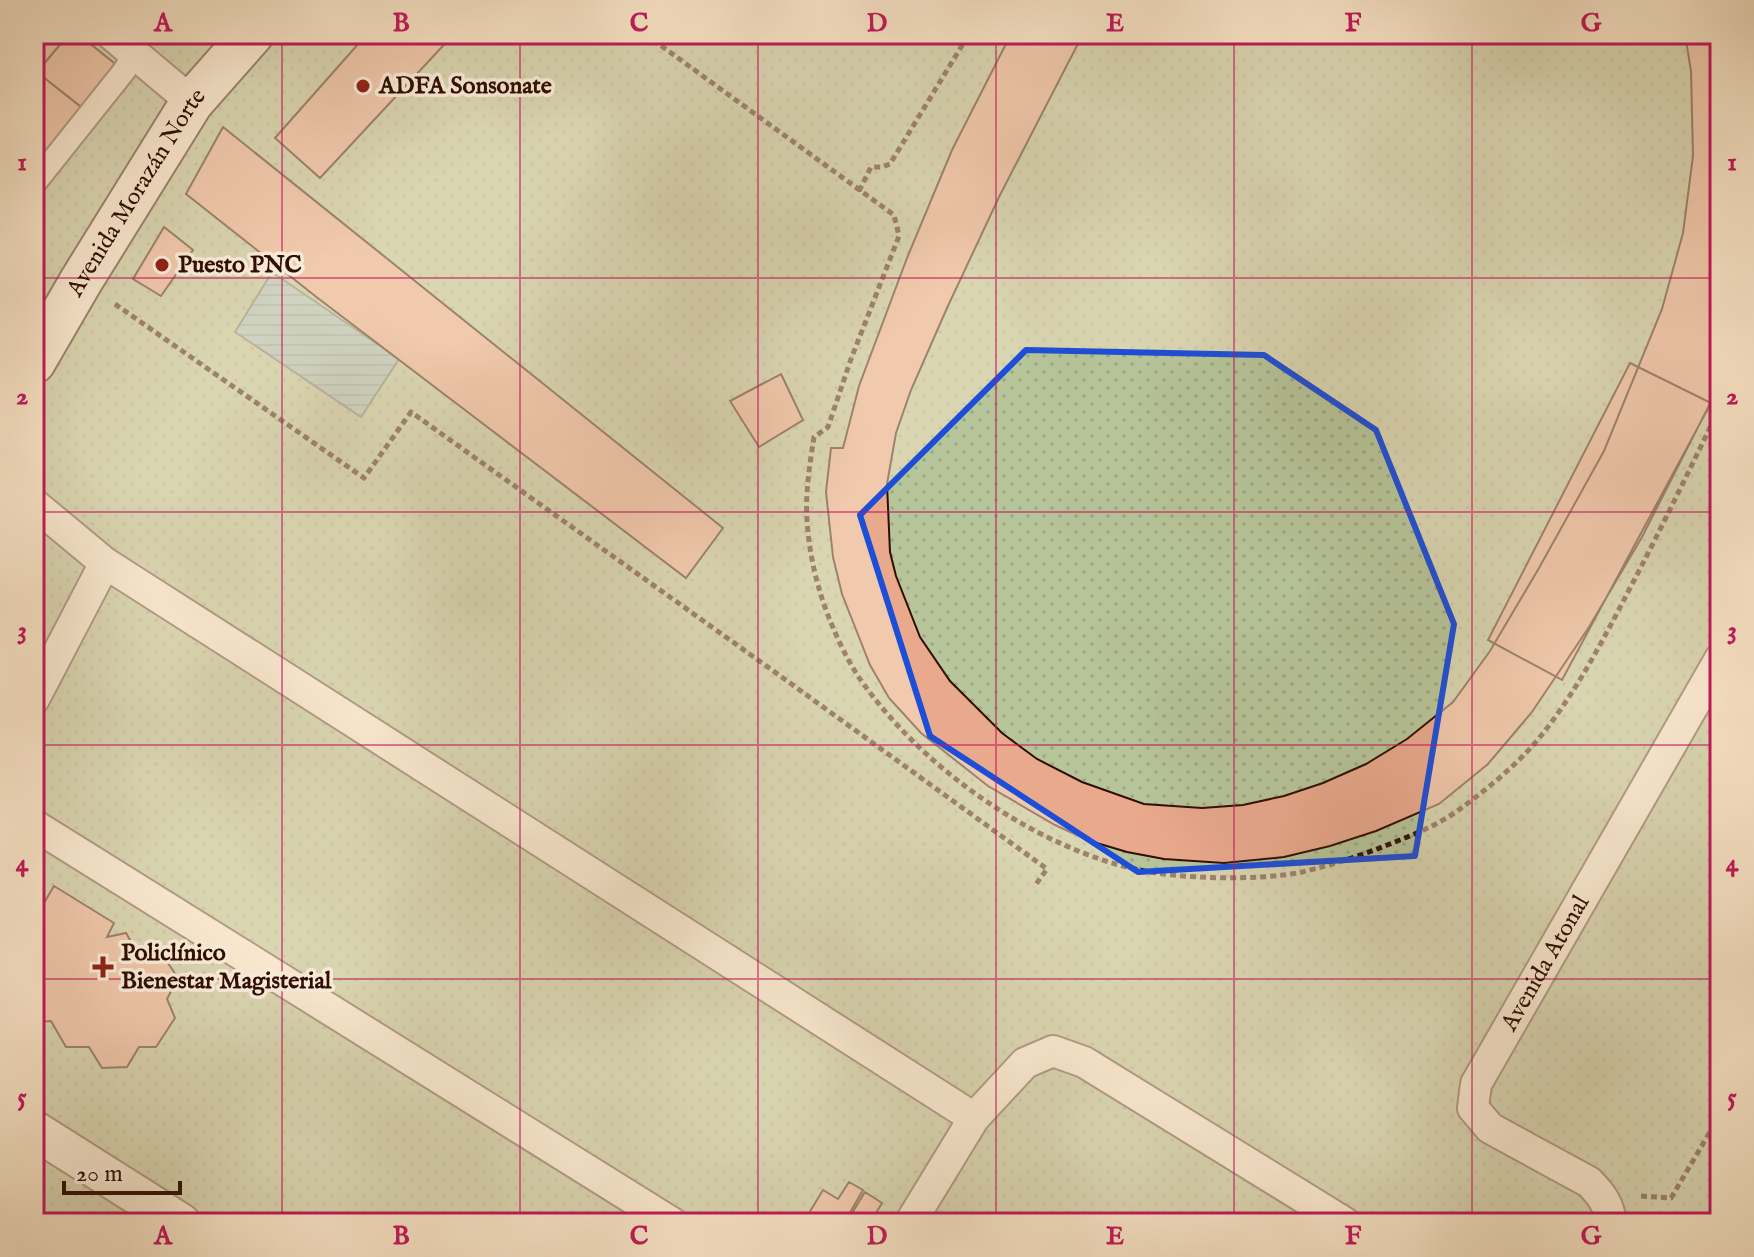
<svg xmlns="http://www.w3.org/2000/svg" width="1754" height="1257" font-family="'IM FELL English',serif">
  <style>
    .park { fill: url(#park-dots); stroke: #736a4e; stroke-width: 2 }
    .water { fill: url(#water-rules); stroke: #71786e; stroke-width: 2 }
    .building { fill: #e9a98d; stroke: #2f0e03; stroke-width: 2 }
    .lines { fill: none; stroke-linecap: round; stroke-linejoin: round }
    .pedestrian-casing { stroke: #614334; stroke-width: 26 }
    .minor-casing { stroke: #614334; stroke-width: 34 }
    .tertiary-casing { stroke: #614334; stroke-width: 42 }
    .secondary-casing { stroke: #2f0e03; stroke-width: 46 }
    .path { stroke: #2f0e03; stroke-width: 5; stroke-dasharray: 6 4; stroke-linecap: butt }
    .pedestrian { stroke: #faedda; stroke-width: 22 }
    .minor { stroke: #faedda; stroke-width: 30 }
    .tertiary { stroke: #faedda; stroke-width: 38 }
    .secondary { stroke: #faedda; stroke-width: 42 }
    .marked { fill: none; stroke: #1d4ed8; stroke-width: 6; stroke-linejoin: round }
    .grid { fill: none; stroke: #c2185b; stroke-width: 2; stroke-opacity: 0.55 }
    .poi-dot { fill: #8f2418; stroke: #faedda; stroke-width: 3 }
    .labels { text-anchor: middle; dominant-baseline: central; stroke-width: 7; stroke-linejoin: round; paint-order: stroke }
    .poi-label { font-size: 24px; font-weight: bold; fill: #2f0e03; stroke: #faedda; text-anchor: start }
    .street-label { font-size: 24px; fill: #2f0e03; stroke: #faedda }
    .neatline { fill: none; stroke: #c2185b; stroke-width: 3 }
    .grid-label { font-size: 26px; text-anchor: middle; font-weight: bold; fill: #c2185b }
  </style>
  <defs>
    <pattern id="park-dots" width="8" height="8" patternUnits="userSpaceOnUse" patternTransform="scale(2)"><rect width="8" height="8" fill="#b7c59a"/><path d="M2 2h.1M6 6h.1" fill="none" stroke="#9ea883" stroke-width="1.8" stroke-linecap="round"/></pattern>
    <pattern id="water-rules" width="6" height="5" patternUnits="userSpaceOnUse" patternTransform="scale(2)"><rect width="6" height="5" fill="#9dbeb6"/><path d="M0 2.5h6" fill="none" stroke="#88a29b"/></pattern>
  </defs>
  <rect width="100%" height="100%" fill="#f8e3c6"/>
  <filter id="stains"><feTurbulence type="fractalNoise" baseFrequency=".0025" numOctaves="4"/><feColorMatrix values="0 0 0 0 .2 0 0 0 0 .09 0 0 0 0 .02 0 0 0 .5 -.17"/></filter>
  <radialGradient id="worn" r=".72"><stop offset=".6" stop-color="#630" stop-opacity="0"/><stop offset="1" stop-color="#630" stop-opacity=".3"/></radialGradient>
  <path class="park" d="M34,34H1720V1223H34Z"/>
  <path class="water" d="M272,272L399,359L361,417L235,332Z"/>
  <path class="building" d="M34,34H69L37,72L34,69Z
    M69,34H78L124,71L90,114L37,72Z
    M367,34H454L320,178L275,138Z
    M1011,34H1083L1000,195L947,308L911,390L896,433L887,484L890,552L896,576L920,637L950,681L1002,733L1037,759L1082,782L1144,804L1202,808L1243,805L1284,796L1323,783L1366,764L1407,739L1453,702L1490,651L1539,568L1604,451L1662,309L1683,233L1693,156L1691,71L1685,34H1720V384L1642,537L1589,627L1532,712L1488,764L1439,804L1376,831L1330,846L1284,857L1224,863L1164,859L1127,852L1090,841L1055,825L988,786L921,733L889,698L870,665L842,594L833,557L826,492L831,448H843L859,386L907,258L952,150Z
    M37,72L90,114L49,165L34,153V75Z
    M223,127L723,528L686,578L319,299L186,194Z
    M164,227L193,250L161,296L133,279Z
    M1630,363L1711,403L1562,680L1488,640Z
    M781,374L803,420L759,447L730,401Z
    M54,886L114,923L107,937L126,933L139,956L164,957L178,978L167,999L175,1018L156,1047H139L127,1067L102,1068L89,1047H66L51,1021L39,1022L34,1028V920Z
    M849,1182L863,1190L844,1223H803L823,1190L838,1199Z
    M865,1192L882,1203L873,1218L882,1223H846Z"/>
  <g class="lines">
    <defs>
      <path id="pedestrian" d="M34,184L124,71L135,53"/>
      <g id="minor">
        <path d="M111,34L192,102"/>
        <path d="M34,504L105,563L974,1118"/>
        <path d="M34,699L105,563"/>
        <path d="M34,825L672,1223"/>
        <path d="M910,1223L974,1118L1025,1063L1053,1051L1084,1062L1345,1223"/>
        <path id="s1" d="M1611,1223C1609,1205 1602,1195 1589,1182L1490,1128L1473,1108L1476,1084L1720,659"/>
      </g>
      <path id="tertiary" d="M34,1130L181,1223"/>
      <g id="secondary">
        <path id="s2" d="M34,362L81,281L192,102L252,34"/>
      </g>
    </defs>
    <use href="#pedestrian" class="pedestrian-casing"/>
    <use href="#minor" class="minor-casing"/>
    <use href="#tertiary" class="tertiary-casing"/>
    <use href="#secondary" class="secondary-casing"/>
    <path class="path" d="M645,34L894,215L899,236L851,359L828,427L814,437C811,456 808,475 807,494C805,526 811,562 820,592C828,619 843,653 858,676C919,766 1033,847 1139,870C1183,879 1259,881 1302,872C1328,866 1353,858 1377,849C1405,838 1436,827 1460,809C1487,789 1513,768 1535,743C1573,698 1601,644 1628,592C1660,531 1690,469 1720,407
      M859,191L871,167H882L890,164L969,34
      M115,304L364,478L411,412L772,670L1047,869L1034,887
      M1641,1196L1671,1198L1720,1115"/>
    <use href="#pedestrian" class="pedestrian"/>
    <use href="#minor" class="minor"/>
    <use href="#tertiary" class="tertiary"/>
    <use href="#secondary" class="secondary"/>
  </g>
  <path d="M0 0H1754V1257H0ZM1026,350L1264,355L1376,430L1454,624L1415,856L1138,872L930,736L860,515Z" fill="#f8e3c6" fill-opacity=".55" fill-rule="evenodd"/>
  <path class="marked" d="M1026,350L1264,355L1376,430L1454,624L1415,856L1138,872L930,736L860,515Z"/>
  <path class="grid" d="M282,34V1223M520,34V1223M758,34V1223M996,34V1223M1234,34V1223M1472,34V1223M34,278H1720M34,512H1720M34,745H1720M34,979H1720"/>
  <g class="poi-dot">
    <circle cx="363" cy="86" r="8"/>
    <circle cx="162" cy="265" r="8"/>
    <path d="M99 955h8v8h8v8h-8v8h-8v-8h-8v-8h8z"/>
  </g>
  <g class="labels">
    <g class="poi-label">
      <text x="379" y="86">ADFA Sonsonate</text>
      <text x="178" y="265">Puesto PNC</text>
      <text x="121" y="953">Policlínico<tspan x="121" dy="28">Bienestar Magisterial</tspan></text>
    </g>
    <g class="street-label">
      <text stroke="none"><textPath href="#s2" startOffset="198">Avenida Morazán Norte</textPath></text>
      <text stroke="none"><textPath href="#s1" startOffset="350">Avenida Atonal</textPath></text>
    </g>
  </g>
  <rect width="1754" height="1257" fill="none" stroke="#f8e3c6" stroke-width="88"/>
  <path d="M64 1181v12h116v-12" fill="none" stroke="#2f0e03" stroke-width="4"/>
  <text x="76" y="1181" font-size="24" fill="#2f0e03" stroke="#faedda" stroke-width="6" paint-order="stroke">20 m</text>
  <rect x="44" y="44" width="1666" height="1169" class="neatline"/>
  <g class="grid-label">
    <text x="163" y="31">A</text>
    <text x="401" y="31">B</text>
    <text x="639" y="31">C</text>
    <text x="877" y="31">D</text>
    <text x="1115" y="31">E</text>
    <text x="1353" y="31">F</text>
    <text x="1591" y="31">G</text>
    <text x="22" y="170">1</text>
    <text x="1732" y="170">1</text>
    <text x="22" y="404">2</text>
    <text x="1732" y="404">2</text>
    <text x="22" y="638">3</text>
    <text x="1732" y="638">3</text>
    <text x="22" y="871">4</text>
    <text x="1732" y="871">4</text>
    <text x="22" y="1105">5</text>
    <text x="1732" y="1105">5</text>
    <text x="163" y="1244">A</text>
    <text x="401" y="1244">B</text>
    <text x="639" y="1244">C</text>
    <text x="877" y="1244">D</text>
    <text x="1115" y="1244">E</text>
    <text x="1353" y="1244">F</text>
    <text x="1591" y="1244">G</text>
  </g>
  <rect width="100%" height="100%" filter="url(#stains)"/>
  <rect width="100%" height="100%" fill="url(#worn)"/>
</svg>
